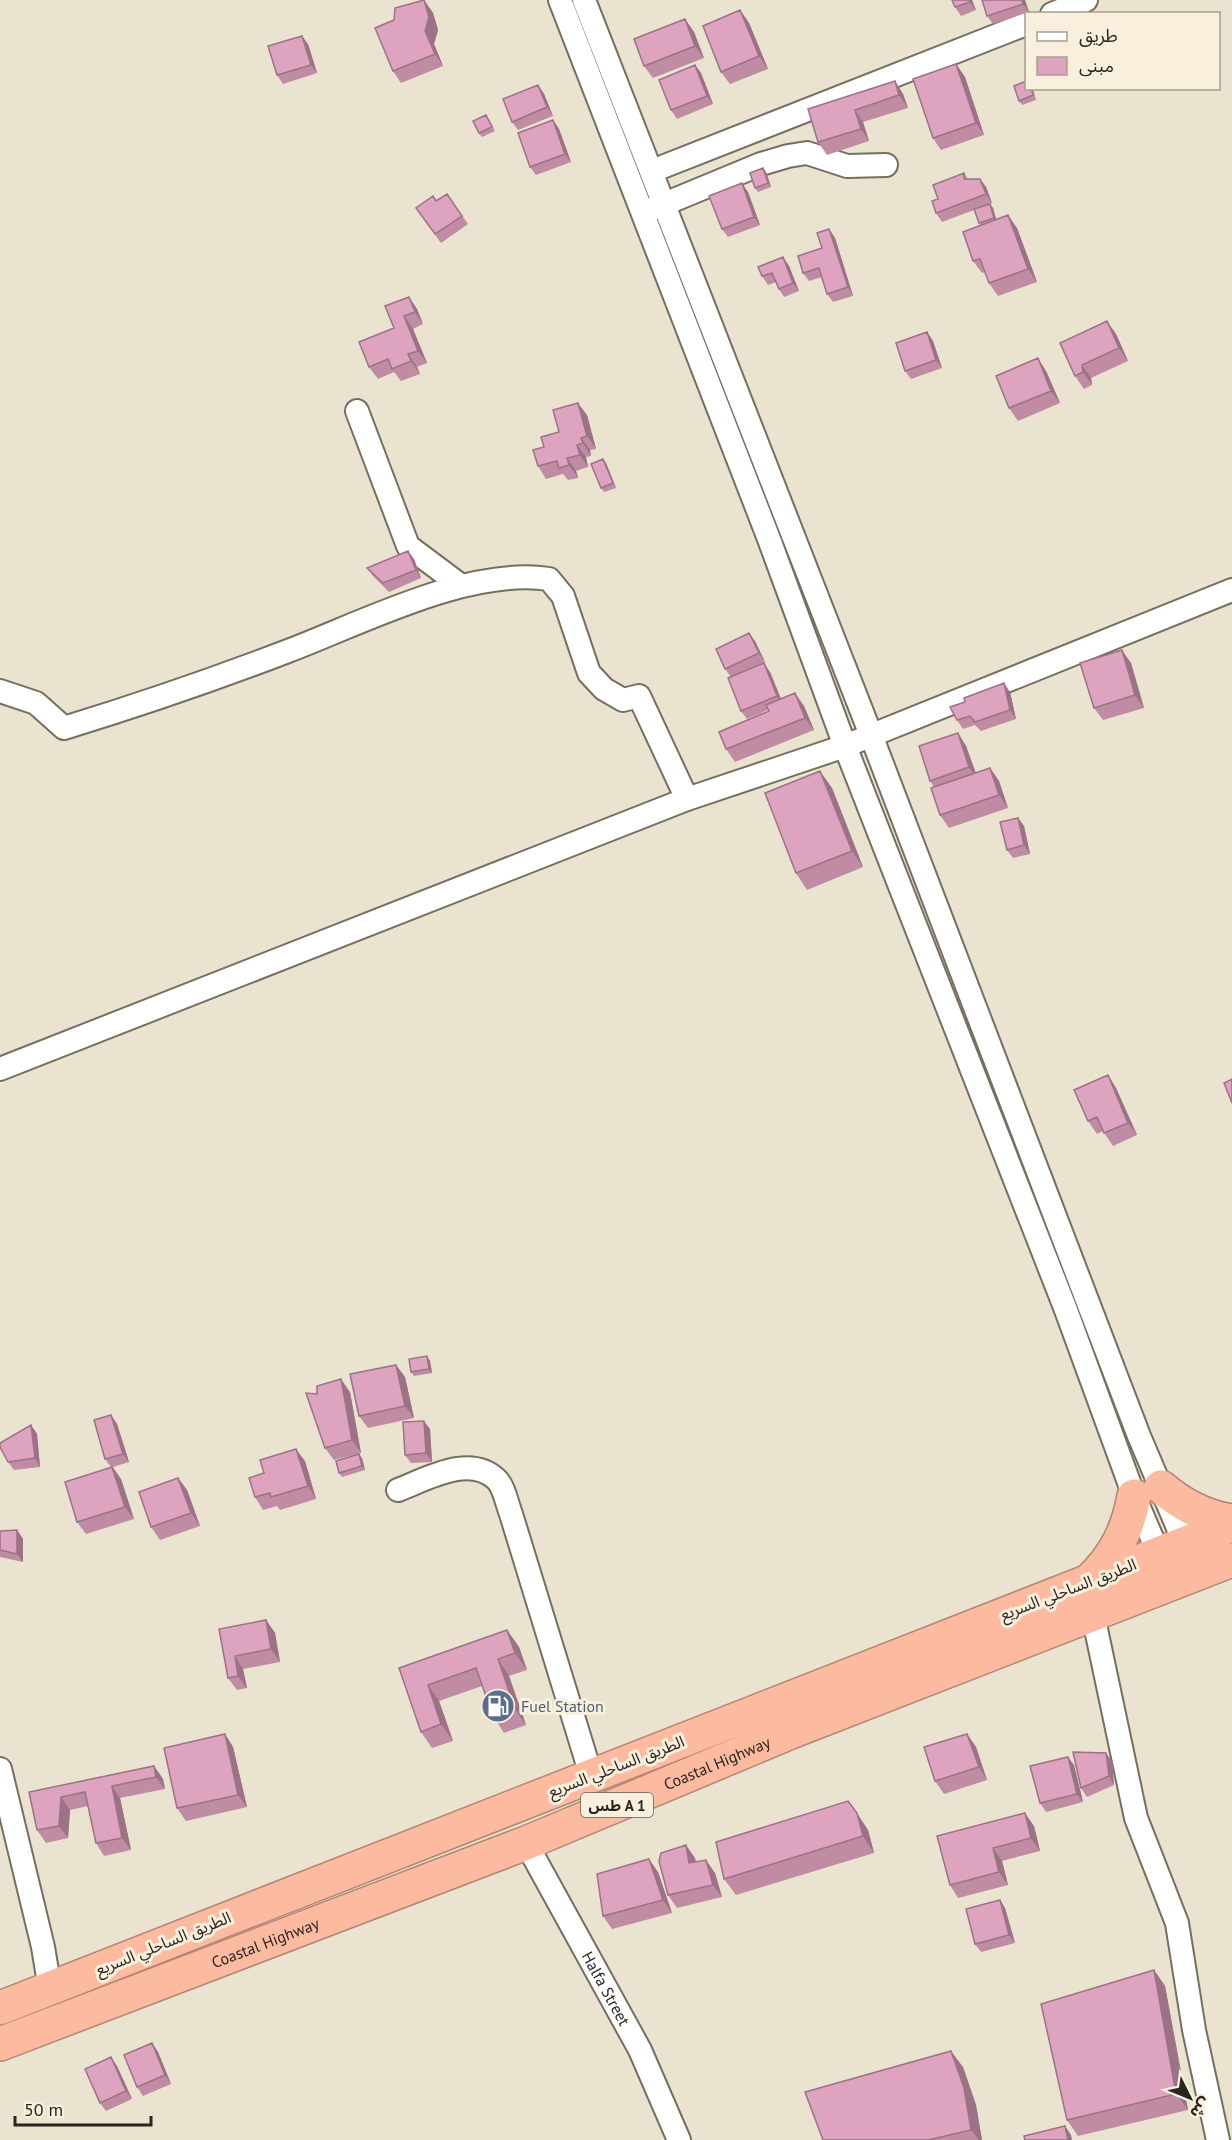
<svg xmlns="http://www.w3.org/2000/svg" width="1232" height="2140" font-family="'PT Sans','Noto Sans Arabic',sans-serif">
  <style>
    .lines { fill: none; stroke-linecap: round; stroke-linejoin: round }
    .minor-casing { stroke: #766f5f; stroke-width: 26 }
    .highway-casing { stroke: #b28673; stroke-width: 36 }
    .minor { stroke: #fff; stroke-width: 22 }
    .highway { stroke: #fcbaa1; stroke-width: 33 }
    .wall { fill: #bf8ca4 }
    .shaded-wall { fill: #9b7286 }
    .building { fill: #dea3bf; stroke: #9b7286; stroke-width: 1.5 }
    .labels { text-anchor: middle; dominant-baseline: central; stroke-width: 6; stroke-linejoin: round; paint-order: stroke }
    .shield { fill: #f8f0dd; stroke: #666257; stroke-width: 1.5 }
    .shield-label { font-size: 15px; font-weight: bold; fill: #28251e }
    .street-label { font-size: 16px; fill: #28251e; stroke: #f8f0dd }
    .service-label { font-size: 16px; fill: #4e5e75; stroke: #f8f0dd; text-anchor: start }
  </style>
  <rect width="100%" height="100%" fill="#eae3d0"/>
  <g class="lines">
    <defs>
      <g id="minor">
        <path d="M560,0L769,539L845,746L1066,1310L1134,1496L1164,1566"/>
        <path d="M584,0L871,735L1139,1436L1190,1556"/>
        <path d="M1052,14L1086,0"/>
        <path d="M652,171L1026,24"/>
        <path d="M650,210L761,164L788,156L807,153L847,166L886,165"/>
        <path d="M357,411L408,546L460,585"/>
        <path d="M0,691L36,703L64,728C139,705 215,679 288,651C364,622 469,567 549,579L563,596L589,673L604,689L623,700L639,696L687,799"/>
        <path d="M0,1069L687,799L845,746L1232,590"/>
        <path d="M398,1490C427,1479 469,1454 496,1479C504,1486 507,1504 511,1514L591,1775"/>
        <path d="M1093,1615L1136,1818L1177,1923L1194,2030L1218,2140"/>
        <path d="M0,1769L43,1947L50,1989"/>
        <path id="s1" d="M526,1843L640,2050L679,2140"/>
      </g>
      <g id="highway">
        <path d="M1161,1487C1182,1505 1204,1517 1232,1521"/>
        <path d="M1090,1580C1115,1556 1128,1530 1134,1496"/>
        <path d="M0,2008L1232,1525"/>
        <path id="s2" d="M0,2044L526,1843L791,1732L1232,1560"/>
      </g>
    </defs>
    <use href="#minor" class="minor-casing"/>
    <use href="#highway" class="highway-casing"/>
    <use href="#minor" class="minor"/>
    <use href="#highway" class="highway"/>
  </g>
  <path class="wall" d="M424,0L433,13L438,30L434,44L443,66L401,83L393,71L394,20Z
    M972,0L976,10L961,16L955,7Z
    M1025,0L1029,12L993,24L987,16Z
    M740,10L749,23L768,69L730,84L721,72Z
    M685,19L694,32L704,58L653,78L644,66Z
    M308,44L317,73L283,84L277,75Z
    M956,64L965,77L984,135L941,150L933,138Z
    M695,65L701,73L713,104L677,119L671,110Z
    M895,81L903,94L908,108L863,122L869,141L827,155L818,142L808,109Z
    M538,85L544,94L553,116L518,130L512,122Z
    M1026,88H1033L1036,100L1022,105L1019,101Z
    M489,119L495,131L482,137L479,133Z
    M553,120L559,129L571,162L536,175L530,167Z
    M763,168L766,172L771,187L758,192L755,188Z
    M964,173L968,179H980L986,187L992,203L990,204L993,208L996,219L1017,228L1037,282L998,296L989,283L985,272L982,273L973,261L980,225L974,210L942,222L936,213L938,199Z
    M748,192L760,225L728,237L722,229Z
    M447,194L468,224L441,243L416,208L436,201Z
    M829,229L835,238L853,296L833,302L827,294L822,277L809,281L803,273L822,248Z
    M783,257L789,266L799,291L784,297L779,289L776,282L768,285L762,276Z
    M409,297L417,309L423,324L413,329L427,363L417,367L420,374L401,381L394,372L378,379L369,367L394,328Z
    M927,332L933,341L942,368L911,379L905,371Z
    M1116,334L1128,361L1091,378L1092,385L1084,389L1075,376L1060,343Z
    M1046,371L1060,403L1018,421L1009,408Z
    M587,415L596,449L590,450L591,456L586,457L588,467L576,471L578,478L568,480L563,474L546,479L538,466L544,447L559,432Z
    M603,459L606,463L616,488L604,492L601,488Z
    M414,559L421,578L389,592L373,576L367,568Z
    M755,641L765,662L748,670L770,672L781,699L804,706L814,730L735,762L726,749L769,711L768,710L747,719L741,711L731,677L725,669Z
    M1131,663L1144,708L1103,720L1094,708Z
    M1010,692L1016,719L981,731L975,725L963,729L957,720Z
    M958,733L966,746L976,773L990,768L999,781L1008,808L949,828L940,815L934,787L930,781Z
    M832,788L863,867L807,890L796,873Z
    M1018,818L1024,826L1030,854L1013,858L1007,850Z
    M1108,1075L1116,1088L1137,1135L1113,1146L1103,1131L1097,1134L1088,1121Z
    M427,1356L430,1361L432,1373L414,1376L411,1372Z
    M396,1365L405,1377L414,1418L368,1428L359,1416Z
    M350,1392L361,1453L334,1460L325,1448L317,1394Z
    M111,1415L117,1424L129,1462L113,1467L121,1479L134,1519L86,1534L77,1522L111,1467L105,1459Z
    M31,1425L37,1434L40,1467L14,1470L8,1462Z
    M430,1429L432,1462L411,1463L405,1455Z
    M362,1458L365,1470L342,1477L339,1473Z
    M305,1461L316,1499L280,1510L277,1506L263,1510L255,1497L264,1473Z
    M178,1478L187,1490L200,1526L160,1540L151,1527Z
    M17,1530L23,1539V1562L0,1557V1531Z
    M266,1620L275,1633L280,1662L243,1669L247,1688L237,1690L228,1678L219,1629Z
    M507,1630L519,1647L527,1670L509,1676L526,1725L504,1733L493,1716L482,1686L439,1701L453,1741L432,1748L421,1732L399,1668Z
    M225,1734L233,1747L247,1807L186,1821L177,1808Z
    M967,1734L976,1747L987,1780L944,1794L935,1781Z
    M1112,1761L1114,1785L1087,1797L1081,1788Z
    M1074,1765L1083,1802L1046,1812L1040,1803Z
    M154,1766L163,1779L165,1789L120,1798L131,1850L104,1856L96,1843L88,1806L70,1810L68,1838L46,1843L37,1830L29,1792Z
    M1034,1826L1040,1851L1002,1861L1008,1885L958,1898L950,1885L937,1836Z
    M868,1830L874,1853L736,1895L724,1879Z
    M695,1858L696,1862L715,1873L722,1897L677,1908L668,1895Z
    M658,1872L672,1913L612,1929L603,1916Z
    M1000,1900L1005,1908L1015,1943L981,1952L975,1944Z
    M1154,1970L1165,1986L1188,2110L1078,2136L1067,2120Z
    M152,2043L158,2052L171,2084L143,2096L137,2087Z
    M117,2066L132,2099L106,2111L100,2103Z
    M963,2067L976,2105L982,2140H823Z"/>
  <path class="shaded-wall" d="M424,0L433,13L438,30L434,44L443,66L435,54L425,31Z
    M969,0H972L976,10L970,2Z
    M1022,0H1025L1029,12L1023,4Z
    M740,10L749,23L768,69L759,56Z
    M685,19L694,32L704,58L695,46Z
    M302,36L308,44L317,73L311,65Z
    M956,64L965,77L984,135L976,123Z
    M695,65L701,73L713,104L707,96Z
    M895,81L903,94L908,108L899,95Z
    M538,85L544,94L553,116L547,107Z
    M855,110L863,122L869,141L861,129Z
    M553,120L559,129L571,162L565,154Z
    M763,168L766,172L771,187L768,183Z
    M980,179L986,187L992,203L986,194Z
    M742,183L748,192L760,225L754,217Z
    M990,204L993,208L997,222L994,218Z
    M1008,215L1017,228L1037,282L1028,269Z
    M829,229L835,238L853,296L848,287Z
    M783,257L789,266L799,291L793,283Z
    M409,297L417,309L423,324L415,312Z
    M404,316L413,329L427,363L418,351Z
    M1107,321L1116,334L1128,361L1119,348Z
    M927,332L933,341L942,368L936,360Z
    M408,354L417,367L420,374L411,361Z
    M1038,358L1046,371L1060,403L1051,391Z
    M1082,365L1091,378L1092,385L1083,372Z
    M578,403L587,415L596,449L587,436Z
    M581,438L590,450L591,456L583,443Z
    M577,445L586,457L588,467L580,455Z
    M567,458L576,471L578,478L569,465Z
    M603,459L606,463L616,488L613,483Z
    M408,551L414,559L421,578L416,570Z
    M749,633L755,641L765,662L759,653Z
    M1122,650L1131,663L1144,708L1135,695Z
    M764,663L770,672L783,704L777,696Z
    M1004,683L1010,692L1016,719L1010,710Z
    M795,693L804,706L814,730L805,718Z
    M958,733L966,746L978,780L969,767Z
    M990,768L999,781L1008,808L999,795Z
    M820,771L832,788L863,867L852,851Z
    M1018,818L1024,826L1030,854L1024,845Z
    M1108,1075L1116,1088L1137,1135L1128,1123Z
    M427,1356L430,1361L432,1373L429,1369Z
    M396,1365L405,1377L414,1418L405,1406Z
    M341,1379L350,1392L361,1453L352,1440Z
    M111,1415L117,1424L129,1462L123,1454Z
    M424,1421L430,1429L432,1462L426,1453Z
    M31,1425L37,1434L40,1467L35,1458Z
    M296,1449L305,1461L316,1499L308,1486Z
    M359,1454L362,1458L365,1470L362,1466Z
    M112,1467L121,1479L134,1519L125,1507Z
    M178,1478L187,1490L200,1526L191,1513Z
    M17,1530L23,1539V1562L17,1554Z
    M266,1620L275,1633L280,1662L271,1649Z
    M507,1630L519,1647L527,1670L515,1653Z
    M235,1656L243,1669L247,1688L238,1676Z
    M498,1659L509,1676L526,1725L515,1709Z
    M428,1685L439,1701L453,1741L441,1724Z
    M225,1734L233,1747L247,1807L238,1795Z
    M967,1734L976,1747L987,1780L979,1767Z
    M1106,1753L1112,1761L1114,1785L1109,1776Z
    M1068,1757L1074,1765L1083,1802L1077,1794Z
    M154,1766L163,1779L165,1789L156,1777Z
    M112,1786L120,1798L131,1850L122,1838Z
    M61,1797L70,1810L68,1838L59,1826Z
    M857,1813L868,1830L874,1853L863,1836Z
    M1025,1813L1034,1826L1040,1851L1031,1838Z
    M686,1845L695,1858L698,1875L689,1863Z
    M993,1848L1002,1861L1008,1885L999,1872Z
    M649,1859L658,1872L672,1913L663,1900Z
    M706,1860L715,1873L722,1897L713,1885Z
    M1000,1900L1005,1908L1015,1943L1009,1935Z
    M1154,1970L1165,1986L1188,2110L1176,2094Z
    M152,2043L158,2052L171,2084L165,2075Z
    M951,2051L963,2067L976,2105L982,2140H979L971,2130Z
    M111,2057L117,2066L132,2099L126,2091Z
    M1065,2126L1071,2135L1072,2140H1068Z"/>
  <path class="building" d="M424,0L429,17L425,31L435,54L393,71L375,28L394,20L395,8Z
    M952,0H969L970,2L955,7Z
    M982,0H1022L1023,4L987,16Z
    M740,10L759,56L721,72L703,26Z
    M685,19L695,46L644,66L634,39Z
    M302,36L311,65L277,75L268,46Z
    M956,64L976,123L933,138L913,79Z
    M695,65L707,96L671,110L659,80Z
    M895,81L899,95L855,110L861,129L818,142L808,109Z
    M1026,81V88H1031L1033,95L1019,101L1014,86Z
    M538,85L547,107L512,122L503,99Z
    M486,115L492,127L479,133L473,121Z
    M553,120L565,154L530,167L518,133Z
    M763,168L768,183L755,188L750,173Z
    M964,173V179H980L986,194L936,213L932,201L938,199L933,185Z
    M742,183L754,217L722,229L709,196Z
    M447,194L462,216L435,234L416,208L433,196L436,201Z
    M990,204L994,218L979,223L974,209Z
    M1008,215L1028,269L989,283L980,259L973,261L963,232Z
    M829,229L848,287L827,294L819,268L803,273L798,256L822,248L817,233Z
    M783,257L793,283L779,289L772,273L762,276L758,267Z
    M409,297L415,312L404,316L418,351L408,354L411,361L392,369L388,359L369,367L359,342L394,328L385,306Z
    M1107,321L1119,348L1082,365L1083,372L1075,376L1060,343Z
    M927,332L936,360L905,371L896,343Z
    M1038,358L1051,391L1009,408L996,376Z
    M578,403L587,436L581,438L583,443L577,445L580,455L567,458L569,465L559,468L557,461L538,466L533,450L544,447L541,437L559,432L553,410Z
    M603,459L613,483L601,488L591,464Z
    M408,551L416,570L383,583L367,568Z
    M749,633L759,653L725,669L716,649Z
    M1122,650L1135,695L1094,708L1080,663Z
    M764,663L777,696L741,711L728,678Z
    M1004,683L1010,710L975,722L970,716L957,720L950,707L965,702L964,698Z
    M795,693L805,718L726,749L719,732L769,711L766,705Z
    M958,733L969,767L930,781L919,746Z
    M990,768L999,795L940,815L931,788Z
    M820,771L852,851L796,873L765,793Z
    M1018,818L1024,845L1007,850L1000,822Z
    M1108,1075L1128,1123L1104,1133L1097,1117L1088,1121L1074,1090Z
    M1232,1079V1103L1224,1083Z
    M427,1356L429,1369L411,1372L409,1359Z
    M396,1365L405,1406L359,1416L350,1374Z
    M341,1379L352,1440L325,1448L306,1393L317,1394V1386Z
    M111,1415L123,1454L105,1459L94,1420Z
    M424,1421L426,1453L405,1455L403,1422Z
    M31,1425L35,1458L8,1462L0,1447V1443Z
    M296,1449L308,1486L271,1497L270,1493L255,1497L249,1478L264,1473L260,1460Z
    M359,1454L362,1466L339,1473L336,1461Z
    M112,1467L125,1507L77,1522L65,1482Z
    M178,1478L191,1513L151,1527L139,1492Z
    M17,1530V1554L0,1550V1531Z
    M266,1620L271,1649L235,1656L238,1676L228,1678L219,1629Z
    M507,1630L515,1653L498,1659L515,1709L493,1716L476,1668L428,1685L441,1724L421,1732L399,1668Z
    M225,1734L238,1795L177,1808L164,1748Z
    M967,1734L979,1767L935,1781L924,1747Z
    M1073,1752L1106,1753L1109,1776L1081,1788Z
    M1068,1757L1077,1794L1040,1803L1030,1766Z
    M154,1766L156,1777L112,1786L122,1838L96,1843L85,1792L61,1797L59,1826L37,1830L29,1792Z
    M848,1801L857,1813L863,1836L724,1879L716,1842Z
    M1025,1813L1031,1838L993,1848L999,1872L950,1885L937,1836Z
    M686,1845L689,1863L706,1860L713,1885L668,1895L659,1861L661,1853Z
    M649,1859L663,1900L603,1916L597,1874Z
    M1000,1900L1009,1935L975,1944L966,1909Z
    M1154,1970L1176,2094L1067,2120L1041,2004Z
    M152,2043L165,2075L137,2087L124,2055Z
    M951,2051L964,2088L971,2130L928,2140H823L805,2092Z
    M111,2057L126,2091L100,2103L85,2069Z
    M1065,2126L1068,2140H1025L1024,2136Z"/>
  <defs>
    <symbol id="fuel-disc" viewBox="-11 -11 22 22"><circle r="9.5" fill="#5c6f8a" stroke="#f8f0dd"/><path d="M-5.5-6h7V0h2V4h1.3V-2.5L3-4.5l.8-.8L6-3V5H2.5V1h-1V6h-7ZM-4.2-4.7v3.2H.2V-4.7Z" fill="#fff"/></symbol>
  </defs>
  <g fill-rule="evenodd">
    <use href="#fuel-disc" x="479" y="1687" width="38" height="38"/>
  </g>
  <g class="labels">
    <rect class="shield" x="581" y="1793" width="72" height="24" rx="4.5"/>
    <g class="shield-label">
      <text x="617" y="1805">طس A 1</text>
    </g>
    <g class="street-label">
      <text transform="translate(1068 1589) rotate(-21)">الطريق الساحلي السريع</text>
      <text stroke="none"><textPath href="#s2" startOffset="770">Coastal Highway</textPath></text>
      <text transform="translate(616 1766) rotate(-21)">الطريق الساحلي السريع</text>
      <text stroke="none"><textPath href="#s2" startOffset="284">Coastal Highway</textPath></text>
      <text transform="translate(163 1943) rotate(-22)">الطريق الساحلي السريع</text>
      <text stroke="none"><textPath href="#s1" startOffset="166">Halfa Street</textPath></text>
    </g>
    <g class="service-label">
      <text x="521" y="1706">Fuel Station</text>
    </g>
  </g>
  <rect x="1025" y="12" width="195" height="78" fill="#f8f0dd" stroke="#a59f91" stroke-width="1.5"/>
  <rect x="1037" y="32" width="30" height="9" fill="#ffffff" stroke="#a59f91" stroke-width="1.5"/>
  <text x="1079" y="42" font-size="18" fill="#28251e">طريق</text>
  <rect x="1037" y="57" width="30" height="18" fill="#dea3bf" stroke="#a59f91" stroke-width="1.5"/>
  <text x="1079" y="72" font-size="18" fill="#28251e">مبنى</text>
  <g transform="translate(1190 2098) rotate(133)" stroke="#f8f0dd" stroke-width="4.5" paint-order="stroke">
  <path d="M0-4.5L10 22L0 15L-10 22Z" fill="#28251e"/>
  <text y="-9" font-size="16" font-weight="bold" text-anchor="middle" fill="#28251e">ش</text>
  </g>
  <path d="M15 2116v9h136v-9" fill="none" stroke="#28251e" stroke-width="3"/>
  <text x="24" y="2116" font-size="18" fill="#28251e" stroke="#f8f0dd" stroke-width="4.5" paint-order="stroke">50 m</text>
</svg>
